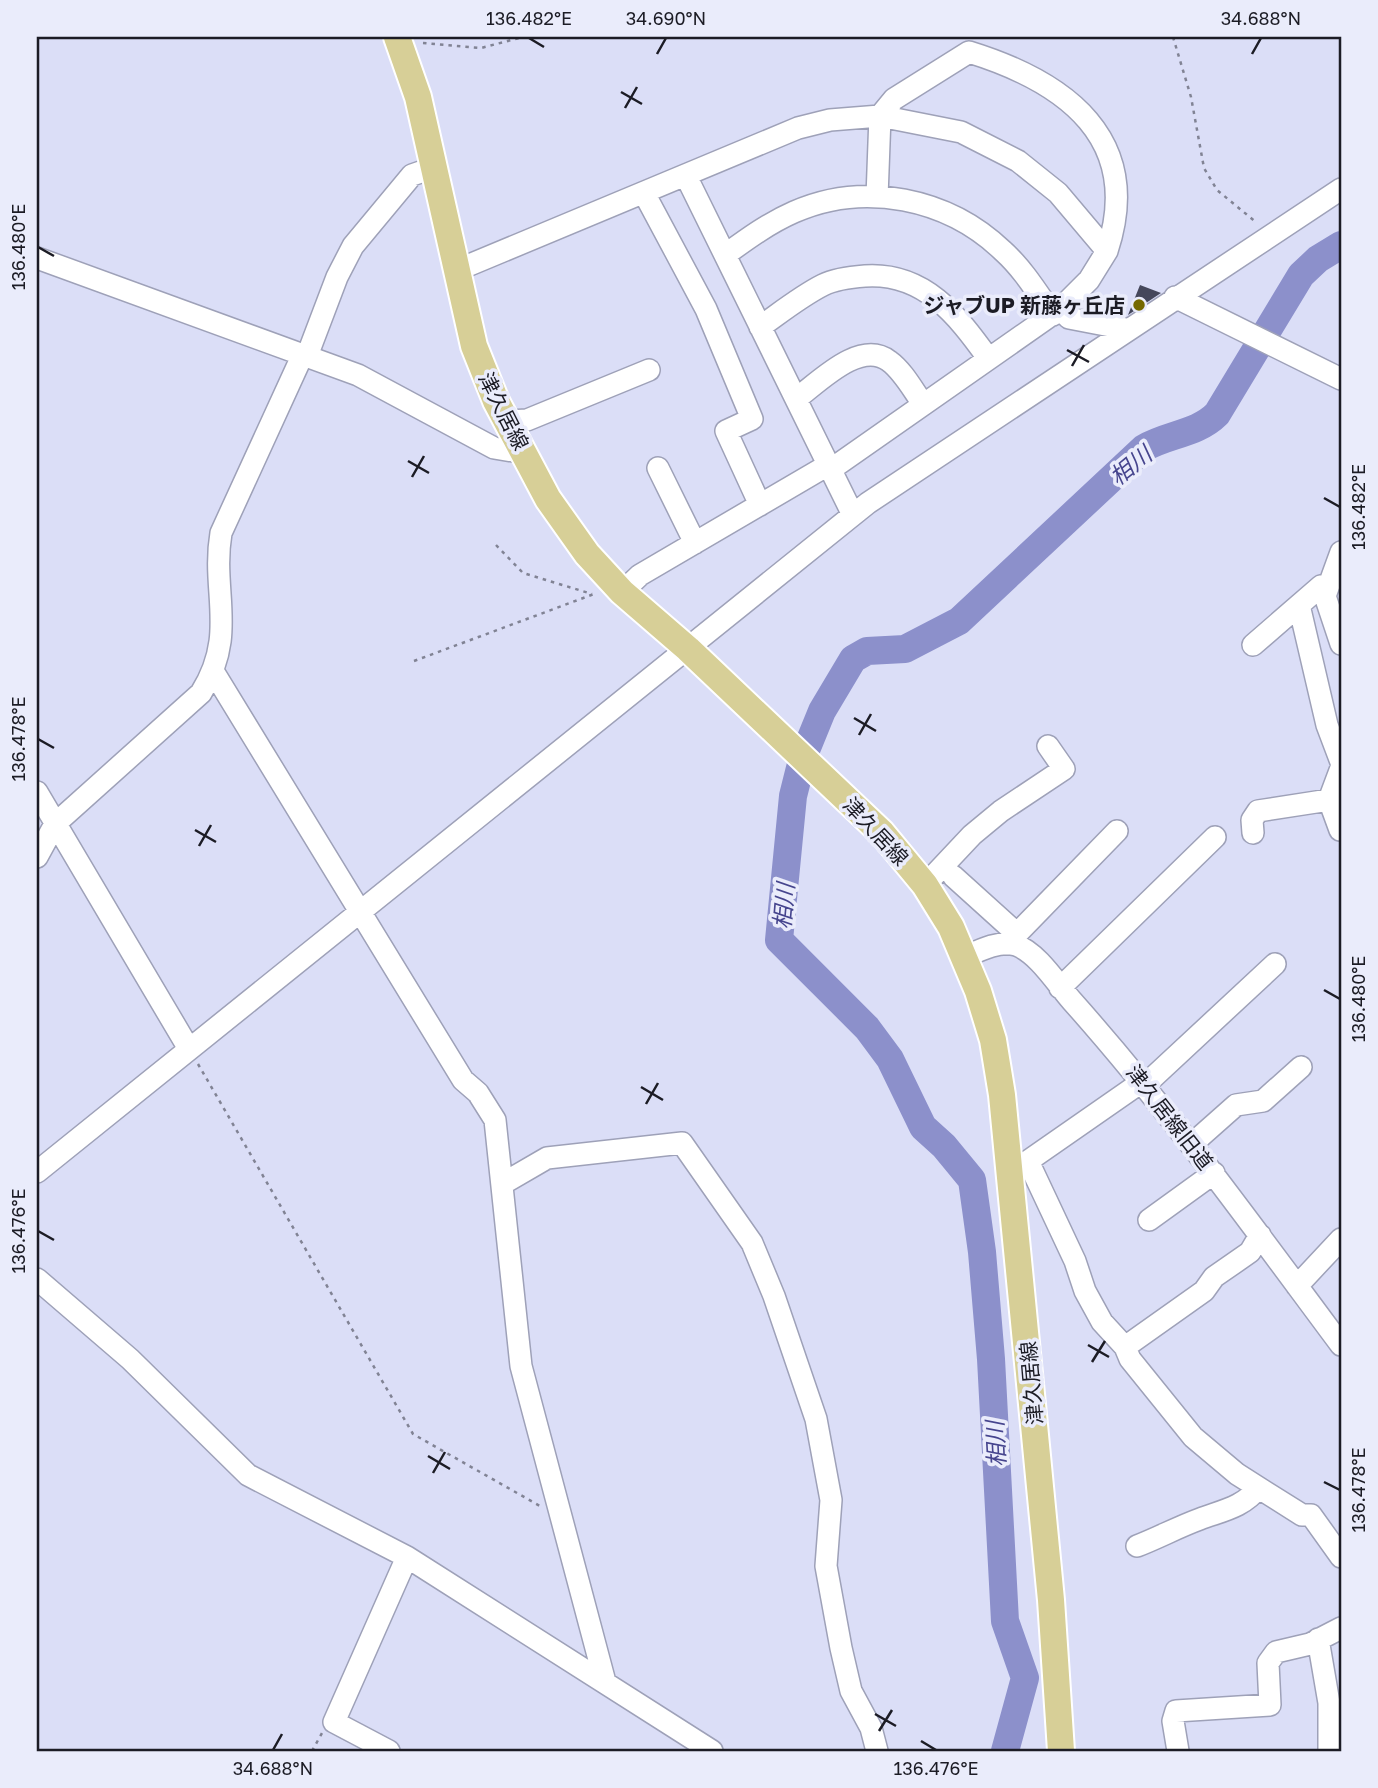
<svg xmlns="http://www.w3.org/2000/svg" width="1378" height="1788" font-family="'Golos Text','Noto Sans JP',sans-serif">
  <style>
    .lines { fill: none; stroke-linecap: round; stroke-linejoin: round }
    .river { stroke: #8c90cb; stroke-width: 28 }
    .building { fill: #45475b }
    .minor-casing { stroke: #9ea1b8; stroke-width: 24 }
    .major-casing { stroke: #fff; stroke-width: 30 }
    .path { stroke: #818394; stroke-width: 2.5; stroke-dasharray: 3.5 5; stroke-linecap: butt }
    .minor { stroke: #fff; stroke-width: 21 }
    .major { stroke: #d7cf97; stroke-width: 26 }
    .ticks { fill: none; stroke: #1c1c25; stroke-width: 2.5 }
    .poi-dot { fill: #756900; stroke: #eaecfb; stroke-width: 2.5 }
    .labels { text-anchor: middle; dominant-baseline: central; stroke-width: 7; stroke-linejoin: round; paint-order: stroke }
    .poi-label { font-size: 21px; font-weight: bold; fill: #1c1c25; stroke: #eaecfb; text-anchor: end }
    .street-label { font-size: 21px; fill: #1c1c25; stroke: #eaecfb }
    .water-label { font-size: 23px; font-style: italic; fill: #46458e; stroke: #eaecfb }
    .neatline { fill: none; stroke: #1c1c25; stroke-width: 2.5 }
    .ticks-label { font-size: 18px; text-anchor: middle; fill: #1c1c25 }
  </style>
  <rect width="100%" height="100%" fill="#dbdef7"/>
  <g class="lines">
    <path class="river" d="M1005,1751L1025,1678L1005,1621L991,1359L982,1252L972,1180L944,1146L923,1127L890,1059L867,1028L779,940L793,796L802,760L822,711L853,659L867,651L905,649L959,621L1144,448C1168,434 1197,434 1217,414L1301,275L1318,259L1341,245"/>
  </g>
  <path class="building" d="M1140,285L1161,293L1128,315Z"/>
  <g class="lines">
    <defs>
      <path id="minor" d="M686,176L853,515
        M644,193L706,309L752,419L726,431L760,505
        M877,197L880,116L894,99L969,52C1066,82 1144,139 1107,251
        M725,255C747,239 769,223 794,212C864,181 948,198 1003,251C1023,269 1037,292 1053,315
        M37,258L358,375L494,448L526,453
        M455,271L798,128L830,120L880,116L961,132L1018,161L1058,193L1107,251L1089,280L1060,309L830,470
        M1175,297L1341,379
        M1060,309L1069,318L1126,329
        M760,327C780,313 801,296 823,285C835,279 851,277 865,276C924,272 957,315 988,358
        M307,356L337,277L353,246L412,175L435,167
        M796,399C819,382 860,339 889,361C903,371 913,390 923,404
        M506,421L527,420L649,370
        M658,468L695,543
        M1341,552L1325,596L1341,644
        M622,592L640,575L828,465
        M1299,605L1327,725L1341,762
        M1253,645L1321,586L1329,585
        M213,671L463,1080L478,1093L495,1120L521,1366L605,1682
        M37,792L189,1049
        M1340,830L1329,800L1341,768
        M1253,833L1252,820L1258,811L1329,800
        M37,857L55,824L201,693C238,634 211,592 221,533L303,354
        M953,876L1015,932
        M925,885L972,835L1001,811L1064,769L1048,746
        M1007,944L1117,831
        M965,957C980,950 1000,940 1016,945C1038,953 1057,984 1072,1001C1170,1111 1253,1227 1341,1345
        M1060,988L1215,837
        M1143,1081L1028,1161L1075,1261L1085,1291L1102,1322L1125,1347L1130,1359L1193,1437L1237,1474L1302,1515H1311L1341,1557
        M1146,1084L1275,964
        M1192,1144L1236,1105L1263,1101L1301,1067
        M37,1172L868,503L1341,189
        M502,1184L547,1158L682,1143L752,1243L774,1296L816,1419L831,1500L826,1566L841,1648L851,1691L871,1728L877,1751
        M1149,1220L1214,1173
        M37,1279L130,1359L248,1475L407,1557L712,1751
        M1297,1286L1341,1239
        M1125,1347L1204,1291L1214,1277L1250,1252L1260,1235
        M1137,1546C1158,1538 1178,1527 1200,1519C1221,1511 1244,1507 1258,1488
        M1318,1639L1329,1703V1751
        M389,1751L334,1722L407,1557
        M1178,1751L1173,1721L1176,1711L1270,1705L1268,1663L1276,1652L1310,1644L1341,1628"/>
      <path id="major" d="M397,37L418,97L474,346L496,401L548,499L587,554L622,592L688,649L882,833L925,885L951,927L978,991L993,1040L1002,1095L1051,1600L1061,1751"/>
    </defs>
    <use href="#minor" class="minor-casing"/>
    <use href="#major" class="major-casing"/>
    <path class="path" d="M1173,37L1191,97L1204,168L1217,190L1257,223
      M423,43L481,48L523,37
      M496,545L523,573L592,594
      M414,661L594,594
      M198,1064L413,1434L540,1506
      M312,1751L322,1733"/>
    <use href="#minor" class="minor"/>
    <use href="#major" class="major"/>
  </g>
  <path class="ticks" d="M529,38L544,47M657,54L666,38M1252,54L1261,38M621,92L642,104M625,108L637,87M38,247L54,256M1067,350L1089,362M1072,366L1084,345M408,461L429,473M412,477L424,456M1324,498L1340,507M854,718L876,731M859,735L871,714M38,739L54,748M195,830L216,842M199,846L211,825M1324,990L1340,999M641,1087L663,1100M646,1104L658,1083M38,1231L54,1240M1088,1345L1109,1357M1092,1362L1105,1341M428,1456L450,1469M433,1473L445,1452M1324,1482L1340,1490M875,1714L896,1726M879,1731L892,1710M921,1741L936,1750M273,1750L282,1734"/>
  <circle class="poi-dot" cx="1139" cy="305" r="7"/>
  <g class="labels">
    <g class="poi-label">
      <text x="1125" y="305">ジャブUP 新藤ヶ丘店</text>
    </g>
    <g class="street-label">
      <text transform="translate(504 411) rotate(63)">津久居線</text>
      <text transform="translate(876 831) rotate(47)">津久居線</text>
      <text transform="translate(1170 1117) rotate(52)">津久居線旧道</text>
      <text transform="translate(1031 1383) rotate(-95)">津久居線</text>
    </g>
    <g class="water-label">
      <text transform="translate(1130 465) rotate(-39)">相川</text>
      <text transform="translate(783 906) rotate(-85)">相川</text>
      <text transform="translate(995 1444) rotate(-93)">相川</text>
    </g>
  </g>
  <rect width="1378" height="1788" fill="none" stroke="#eaecfb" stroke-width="77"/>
  <rect x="38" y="38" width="1302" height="1712" class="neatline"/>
  <g class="ticks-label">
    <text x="529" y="25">136.482°E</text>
    <text x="666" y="25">34.690°N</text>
    <text x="1261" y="25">34.688°N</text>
    <text transform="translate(19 247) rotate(-90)" y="6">136.480°E</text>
    <text transform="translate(1359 507) rotate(-90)" y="6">136.482°E</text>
    <text transform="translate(19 739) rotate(-90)" y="6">136.478°E</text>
    <text transform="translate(1359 999) rotate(-90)" y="6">136.480°E</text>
    <text transform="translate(19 1231) rotate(-90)" y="6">136.476°E</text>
    <text transform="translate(1359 1490) rotate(-90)" y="6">136.478°E</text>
    <text x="273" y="1775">34.688°N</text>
    <text x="936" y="1775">136.476°E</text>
  </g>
</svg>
